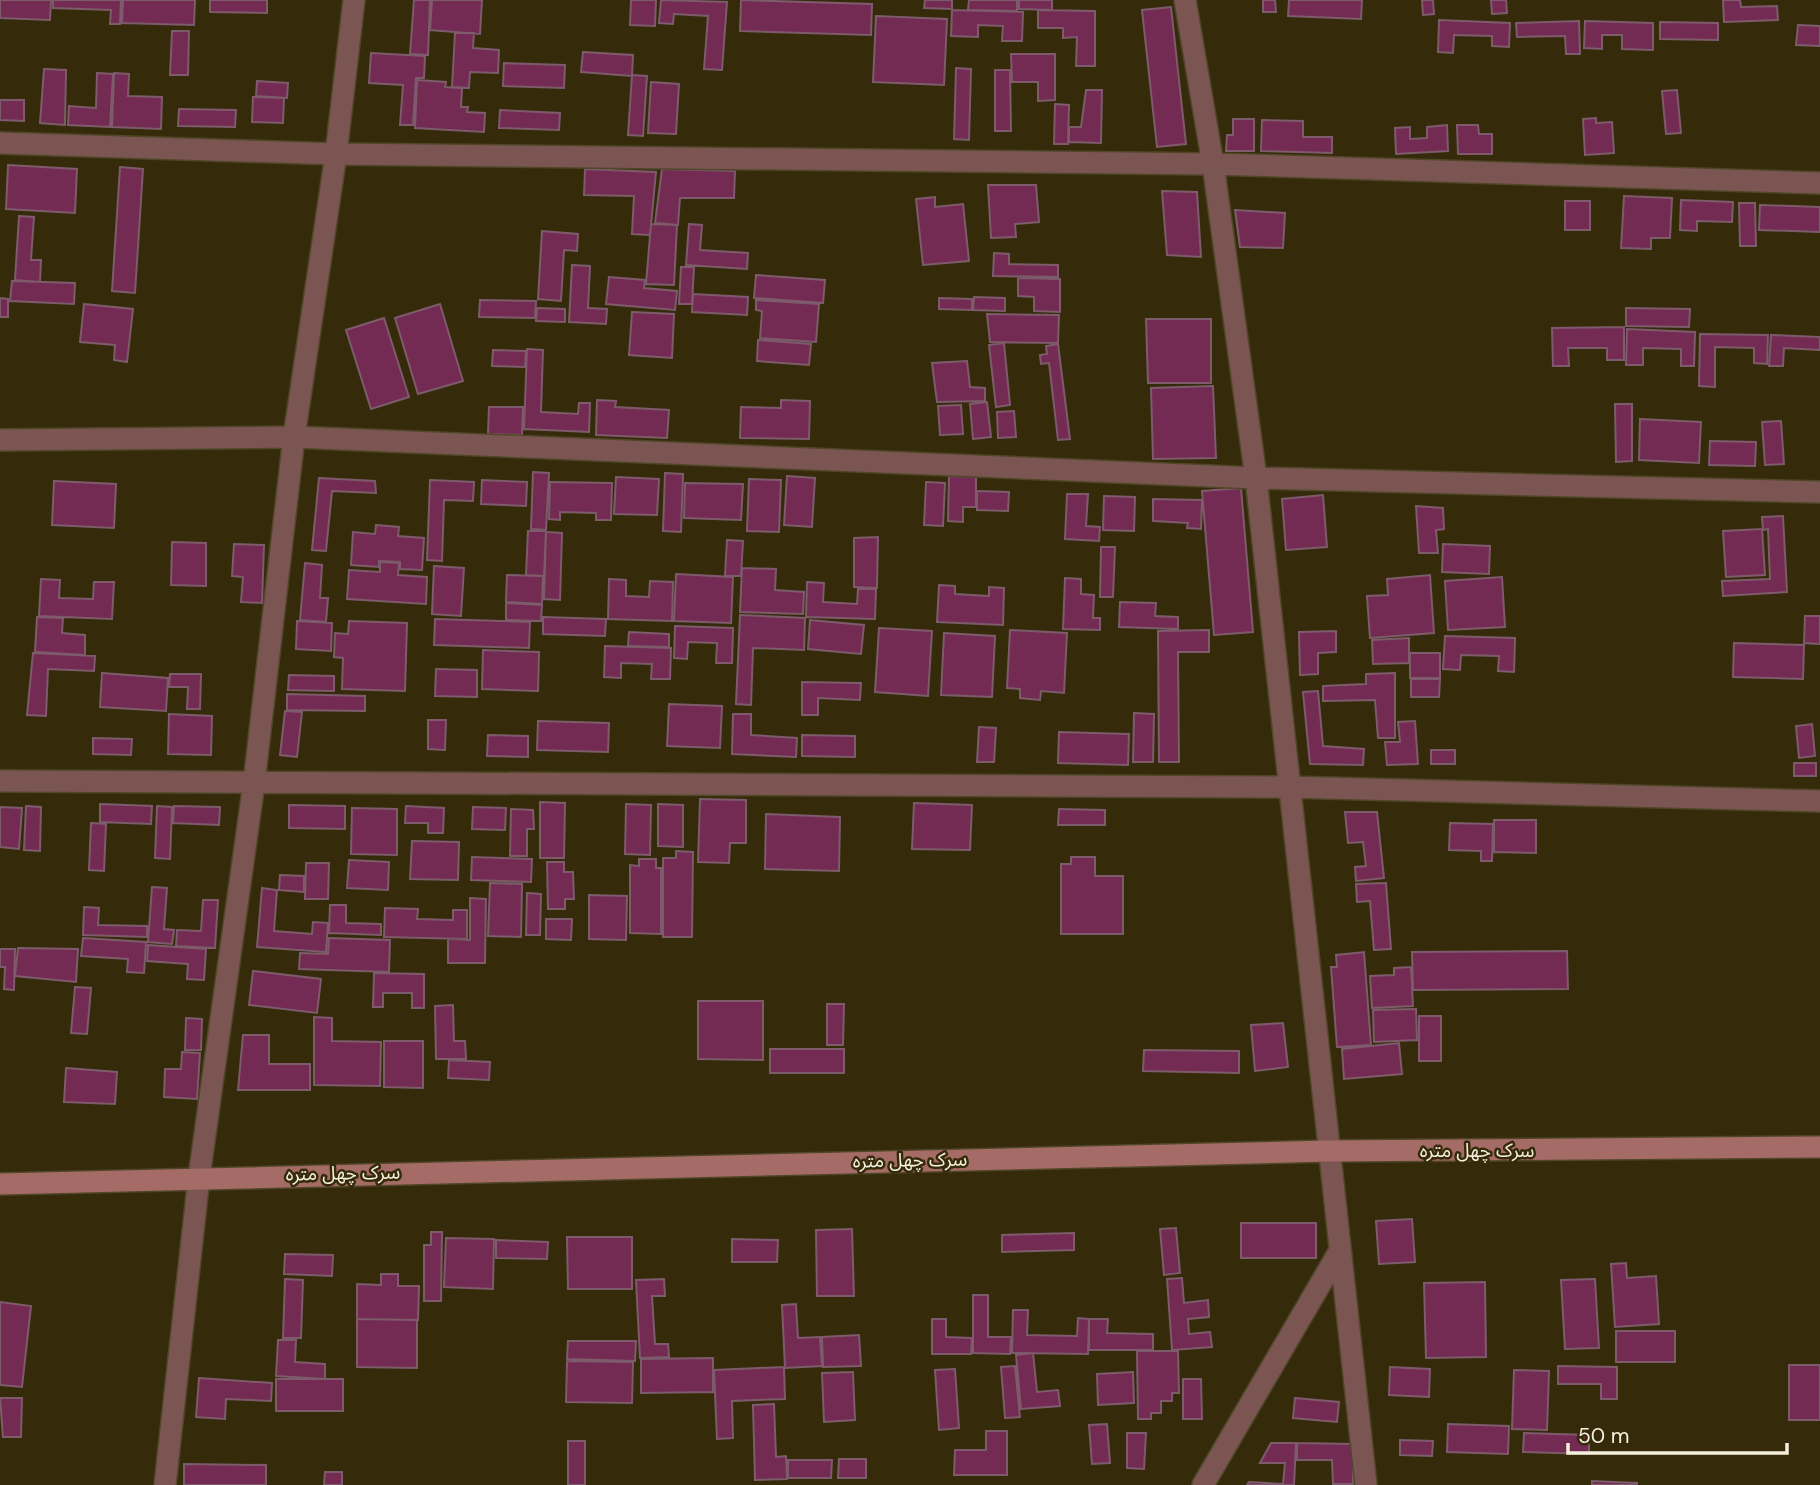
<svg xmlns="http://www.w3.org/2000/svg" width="1820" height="1485" font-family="'DM Sans','Noto Sans Arabic',sans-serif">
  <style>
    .building { fill: #732b53; stroke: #7d5b6b; stroke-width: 2 }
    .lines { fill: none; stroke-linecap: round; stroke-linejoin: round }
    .street-casing { stroke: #504628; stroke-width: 24 }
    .secondary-casing { stroke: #504628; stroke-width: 24 }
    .street { stroke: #7a5552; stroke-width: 21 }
    .secondary { stroke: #a56b66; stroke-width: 21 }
    .labels { text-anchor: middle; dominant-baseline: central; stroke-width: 5; stroke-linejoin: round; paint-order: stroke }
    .street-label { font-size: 19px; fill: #f5efdd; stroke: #352b0b }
  </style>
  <rect width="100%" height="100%" fill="#352b0b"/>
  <path class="building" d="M0,0H51L50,20L0,18Z
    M53,0H121L120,24H110L111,10L53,8Z
    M123,0H195L194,25L122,23Z
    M210,0H267V13L210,12Z
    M414,0H430L428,55L410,54Z
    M432,0H482L480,34L430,30Z
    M631,0H656L655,26L630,25Z
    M661,0L727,2L722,70L704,69L708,16L674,14L673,24L659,23Z
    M741,0L872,4L871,35L740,31Z
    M925,0H952V9L924,8Z
    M969,0H1017V11L968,10Z
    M1019,0H1052V10L1019,9Z
    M1263,0H1275L1276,12H1263Z
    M1289,0H1362L1361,19L1288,16Z
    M1422,0H1433L1434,14L1423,15Z
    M1491,0H1506L1507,13L1492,14Z
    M1723,0H1740L1741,7L1777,6L1778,20L1724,22Z
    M1171,7L1186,144L1157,147L1142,10Z
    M952,10L1023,12L1022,41H1002L1003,26L978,25V37L951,36Z
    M1038,10L1095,11V66H1076L1077,37L1063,38V28H1038Z
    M876,16L947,19L944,85L873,82Z
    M1439,20L1510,23L1509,47L1492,46V36L1454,35L1453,53L1438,52Z
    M1579,21L1580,54H1566L1565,36L1517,37L1516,23Z
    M1585,21L1653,23V50L1622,49V35H1602V49L1584,48Z
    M1660,22L1718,23V40L1660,39Z
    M1798,25L1820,26V46L1796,45Z
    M172,31H189L188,75H170Z
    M455,33H474L473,48L499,50L498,73L470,72L469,88L452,87Z
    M583,52L633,55L632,76L581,72Z
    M371,53L425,56L424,78H416L413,125H400L403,85L369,83Z
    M1011,54H1055V100L1038,101V82H1012Z
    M504,63L565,65L564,88L503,86Z
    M956,68L971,69L969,140L954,139Z
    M44,69L66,70L65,125L40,123Z
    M995,70H1010L1011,131H995Z
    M97,73L113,74L110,127L68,125L69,106L96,108Z
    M114,73L129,74L128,96L162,97L161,129L112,127Z
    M632,75L647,76L643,136L628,135Z
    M417,80L446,82L445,87L462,88L461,107H468L467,112L485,113L484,132L415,128Z
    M257,81L288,83L287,98L256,96Z
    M651,82L679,84L676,134L648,133Z
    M1086,90H1102L1101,143L1069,142V127H1081Z
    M1677,90L1681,133L1666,134L1662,91Z
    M253,97L284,98L283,123L252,122Z
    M0,100H24V121L0,120Z
    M1055,104L1069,105L1068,144H1054Z
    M179,109L236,110L235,127L178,126Z
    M500,110L560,113L559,130L499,128Z
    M1596,118V123L1612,122L1614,153L1585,155L1583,119Z
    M1233,119H1254V151H1226L1227,135H1233Z
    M1262,120L1303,121V137H1332V153L1261,151Z
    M1447,125L1448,151L1396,154L1395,128L1410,127V139L1427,138V127Z
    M1457,125H1478L1479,134H1492V154H1458Z
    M8,165L77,169L75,213L6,209Z
    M120,167L143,169L135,293L112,291Z
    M585,169L656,172L650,235L632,234L634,196L584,195Z
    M662,169L735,171L734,198H680L678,225L655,223Z
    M988,185H1036L1039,222L1015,224L1016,237L991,238Z
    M1162,191L1197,192L1201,257L1167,255Z
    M1624,196L1672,198L1670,238H1651V249L1621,248Z
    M935,197V207L963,204L969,261L923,265L916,199Z
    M1681,200L1733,202L1732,222L1697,221V231L1680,230Z
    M1565,201H1590V230H1565Z
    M1739,203H1755L1756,246H1740Z
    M1760,205L1820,207V232L1759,230Z
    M1235,210L1285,213L1283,248L1240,247Z
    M19,216L34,217L31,260H41L40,282L15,280Z
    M651,224L677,225L674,285L646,284Z
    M689,224L702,225L700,250L748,253L747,269L686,265Z
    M542,231L578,234L577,251L564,250L561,301L538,299Z
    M994,253L1009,254V264L1058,265V277L993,276Z
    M572,265L590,266L588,308L607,309L606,324L569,322Z
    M681,267H694L692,304H679Z
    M756,275L825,280L823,303L754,298Z
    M609,277L645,280L644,288L677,291L675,310L606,304Z
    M1018,278L1060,279V312L1034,311V297L1018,296Z
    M12,281L75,283L74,304L10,301Z
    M693,294L748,297L747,315L692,312Z
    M974,297L1005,298V311L973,310Z
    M0,298L8,299V317H0Z
    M939,298L972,299V310L939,309Z
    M480,300L536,301L535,318L479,317Z
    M756,300L819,304L816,342L760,338L762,311L756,310Z
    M84,304L133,309L127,362L114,360L115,345L80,342Z
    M440,304L463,381L418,394L395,318Z
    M537,308L565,309V322L536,321Z
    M1626,308L1690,309L1689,327L1626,326Z
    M632,312L674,314L672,358L629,355Z
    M987,314L1059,315L1058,343L990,342Z
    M384,318L409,397L371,409L346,330Z
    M1146,319H1211V383H1148Z
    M1624,327V360H1607V348H1568L1569,366H1553L1552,328Z
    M1627,329L1695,332L1694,366H1681V349L1643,348V365H1626Z
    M1700,334L1768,335L1767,364L1754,363V348L1715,347V387L1699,386Z
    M1771,335L1820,337V350L1784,348L1783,366H1769Z
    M758,340L811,344L809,365L757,361Z
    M1004,343L1010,405L996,407L989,345Z
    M1058,344L1070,439L1058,440L1049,363L1041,364L1040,355L1047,354L1046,346Z
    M527,349L543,350L541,412L578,414L579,403H590L589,432L524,429Z
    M493,350L526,351L525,367L492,366Z
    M967,361L970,387L985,388V401L937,402L932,363Z
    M1213,386L1216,458L1153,459L1151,388Z
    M597,400L616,401L615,407L669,410L667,438L596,435Z
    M781,400L810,401L809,439L740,438L741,407L781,408Z
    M987,402L991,437L973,439L970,404Z
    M1615,404H1632V461L1616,462Z
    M961,405L963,434L940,435L938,406Z
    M489,407H523L522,435L488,434Z
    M1014,411L1016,437L998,438L997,412Z
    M1640,419L1701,422L1699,463L1639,460Z
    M1781,421L1784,464L1765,465L1762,422Z
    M1710,441L1756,442L1755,466L1709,465Z
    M533,472L549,473L546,530L531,529Z
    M665,473L683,474L681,532L663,531Z
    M787,476L815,478L812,527L784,525Z
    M949,476L976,477V507H963V522L948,521Z
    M616,477L659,479L657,515L614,514Z
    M319,478L375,481L376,493L332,491L326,551L312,550Z
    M749,479L781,480L779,532L747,531Z
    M430,480L474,482L473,501L444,500L442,561L427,560Z
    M482,480L527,482L526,506L481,504Z
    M54,481L116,484L114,528L52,525Z
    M550,482L612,483L611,520H596V513L560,512V520L549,519Z
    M926,482L945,483L943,526L924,525Z
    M685,483L743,484L741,520L684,518Z
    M1241,488L1253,632L1214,635L1202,491Z
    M977,491L1009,492L1008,511L977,510Z
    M1067,494H1088L1086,526L1100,527L1099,541L1065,539Z
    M1323,495L1327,547L1286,550L1282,499Z
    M1104,496L1135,497L1134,531L1103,530Z
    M1153,499L1202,500L1201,529L1187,528L1188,523L1153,521Z
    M1416,506L1443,508L1444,529L1436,530L1438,553H1419Z
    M1783,516L1787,592L1723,596L1722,581L1770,579L1768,529L1763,530L1762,517Z
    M376,525L399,527L398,536L424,538L422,570L400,569V562L379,561V567L351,565L353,532L375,534Z
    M1762,529L1765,575L1726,577L1723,531Z
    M528,531H546L544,576L526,575Z
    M546,532L562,533L560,600L544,599Z
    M878,537L877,588L854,587V538Z
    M727,540L743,541L741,576H725Z
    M172,542L206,543V586L171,585Z
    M234,544L264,545L262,603L241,602L243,577L232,576Z
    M1443,544L1490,546L1489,574L1442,572Z
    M1101,547H1115L1113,597H1100Z
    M380,562L399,563L398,575L427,577L426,604L347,599L349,570L380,572Z
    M305,563L322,565L320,598H328L326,622L300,620Z
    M434,566L464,568L461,616L432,614Z
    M742,568L776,569L775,590L804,592L803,614L740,612Z
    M676,574L733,577L731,623L674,621Z
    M507,575L543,576L542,604L506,602Z
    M1430,575L1434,633L1370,638L1367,596L1388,595L1387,579Z
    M1502,577L1505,627L1448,630L1445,581Z
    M1065,578L1081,579V594L1094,595L1093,618H1100V630L1063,629Z
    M41,579L60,580L59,598L93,599L94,582H114L112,619L39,616Z
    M609,579L626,580V596L649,597L650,581L673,582L672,621L608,619Z
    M807,582L824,583L823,602L857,604L858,589H876L875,619L806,617Z
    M939,585L955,586V594L989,596V587L1004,588L1003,625L937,622Z
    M1120,602L1156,603L1155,616L1178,617V629L1119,627Z
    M506,603L542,605L541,621L506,620Z
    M740,615L805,618L804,650L753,648L751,705L736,704Z
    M1805,616H1820V644L1804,643Z
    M37,617L63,618L62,633L85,635V655L35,652Z
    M543,617L606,619L605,636L543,634Z
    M435,619L530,622L529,648L434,645Z
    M810,620L864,625L861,654L808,649Z
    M297,621L332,623L331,651L296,649Z
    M349,621L407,623L405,691L342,689L343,658L334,657L335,633L348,634Z
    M675,626L733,628L732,663H716L717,643L688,642L687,659L674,658Z
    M879,628L932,631L928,696L875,692Z
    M1010,630L1067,633L1064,693L1041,691L1040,700L1020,698V689L1007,688Z
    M1209,630V652H1178L1179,762H1159L1158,631Z
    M1336,631V652L1318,653V674L1300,675L1299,632Z
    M629,632L669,634V647L628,646Z
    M944,633L995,636L992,697L941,695Z
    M1445,636L1515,638L1514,672L1498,671L1499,656L1461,655L1460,670L1443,669Z
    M1409,638V663L1373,664L1372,640Z
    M1734,643L1804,645L1803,679L1733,677Z
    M605,646L671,648L670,679H651L652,664L621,663V678L604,677Z
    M483,650L539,652L538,691L482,689Z
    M33,653L95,656L94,671L48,669L46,716L27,715Z
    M1410,653H1440V678H1410Z
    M436,669L477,670V697L435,696Z
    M102,673L168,678L166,711L100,707Z
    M1395,673V738H1378L1375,700L1323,701V686L1366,684V674Z
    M170,674H201L200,709H187L188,687H169Z
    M289,675L334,676V691L288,690Z
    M1411,679H1440L1439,697H1411Z
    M802,682L861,683L860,700L818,698V715H802Z
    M1318,691L1323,746L1364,749L1363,765L1310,764L1303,692Z
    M287,694L365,696V711L287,710Z
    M669,704L722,706L720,748L667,746Z
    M285,711L302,712L297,757L280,755Z
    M1134,713L1154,714L1153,762H1133Z
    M169,714L212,716L211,755L168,754Z
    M733,714H751V735L797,738L796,757L732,754Z
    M428,720H446L445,750L428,749Z
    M538,721L609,723L608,752L537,750Z
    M1415,721L1418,764L1387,765L1385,742H1400L1398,722Z
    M1812,724L1815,756L1799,758L1796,726Z
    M979,727L996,728L994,762H977Z
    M1059,732L1129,734L1128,765L1058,763Z
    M488,735L528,736V757L487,756Z
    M802,735L855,736V757L802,756Z
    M93,738L132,739L131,755L93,754Z
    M1431,750H1455V764H1431Z
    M1794,763H1816V776H1794Z
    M700,799L746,800V843H730L729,863L698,862Z
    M540,802L565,803L564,858H540Z
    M914,803L972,805L970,850L912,849Z
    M100,804L152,806L151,824L100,822Z
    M626,804L651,805L650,855L625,854Z
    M658,804L683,805V847L658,846Z
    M289,805L345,806V829L289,828Z
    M26,806L41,807L40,851L24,850Z
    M157,806L172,807L170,859L155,858Z
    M174,806L220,807L219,825L173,823Z
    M406,806L444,808L443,833H428V823H405Z
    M0,807L22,808L19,849L0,847Z
    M473,807L506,808L505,830L472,829Z
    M352,808L397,809V855L351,854Z
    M511,809L533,810L534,829H527V856H510Z
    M1059,809L1105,810V825H1058Z
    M1345,812H1377L1384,878L1356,881L1355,867L1366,866L1363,842L1348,843Z
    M766,814L840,817L839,871L765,869Z
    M1494,820H1536V853L1494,852Z
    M91,823L106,824L104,871L89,870Z
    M1450,823L1493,824L1492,861H1481V851L1449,850Z
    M412,841L459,842L458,880L410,879Z
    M676,851L693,852L692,937H663V858H676Z
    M472,857L532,859L531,882L471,880Z
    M1071,857H1095V876H1123V934H1061V864H1071Z
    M639,859H656V868H661V934L630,933V865L639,866Z
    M349,860L389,862L388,890L347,888Z
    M547,862H564V872H573L574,899H565V909H548Z
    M306,863H329L328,899H305Z
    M280,875L304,876V892L279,890Z
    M490,883L522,884L521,937L488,936Z
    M1386,883L1391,949L1374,950L1370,901L1357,902L1356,884Z
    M152,887L167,888L164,929L174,930L172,944L148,942Z
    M262,888L277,890L274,931L312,934L313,922L328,923L326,952L257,947Z
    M527,893L541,894L540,935H526Z
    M589,895L627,896L626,940L589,939Z
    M470,898L486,899L485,963H448V939L470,940Z
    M203,900H218L215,948L176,946L177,930L201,931Z
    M330,905H346V923L381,924V935L329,933Z
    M84,907L99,908L98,925L147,926V937L83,935Z
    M385,908L418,909L417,919L453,920V910H467V939L384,937Z
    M546,919H572L571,940L546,939Z
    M83,938L146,942L144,973L127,972L128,959L81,956Z
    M329,938L390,940L389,972L299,969L300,953L328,954Z
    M148,945L206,949L204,980L187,979L188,964L147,961Z
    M18,948L78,949L76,982L15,976Z
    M0,949H15L14,990L4,989L5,967H0Z
    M1567,951L1568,989L1413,990L1412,952Z
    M1364,952L1371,1045L1337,1047L1331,967H1337L1336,955Z
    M1411,967L1413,1006L1372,1008L1370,976L1394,975V968Z
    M253,971L321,979L317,1013L249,1005Z
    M374,973L424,974V1008H412V993H383V1007H373Z
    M75,987L91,988L87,1034L71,1033Z
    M698,1001H763V1060L698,1059Z
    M827,1004H844L843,1045H827Z
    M453,1005L454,1041H465L466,1059H436L435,1006Z
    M1416,1009L1417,1040L1374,1042L1373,1010Z
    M1419,1016H1441V1061H1419Z
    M314,1017L332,1018V1041L381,1042L380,1086L314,1085Z
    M186,1018L202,1019L201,1050H185Z
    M1283,1023L1288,1067L1255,1071L1251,1025Z
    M243,1035H269V1064H310V1090H238Z
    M384,1041H423V1088L384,1087Z
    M1399,1043L1402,1074L1344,1079L1342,1049Z
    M770,1049H844V1073H770Z
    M1144,1050L1239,1051V1073L1143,1071Z
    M182,1052L200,1053L197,1099L164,1097L165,1069H181Z
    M449,1060L490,1062L489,1080L448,1078Z
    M66,1068L117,1072L115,1104L64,1102Z
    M1412,1219L1415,1262L1379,1264L1376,1221Z
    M1241,1223H1316V1258H1241Z
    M1176,1228L1180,1273L1164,1275L1160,1229Z
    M852,1229L854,1296H817L816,1230Z
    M431,1232H442L441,1301H424V1245H431Z
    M1074,1233V1250L1002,1252V1235Z
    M567,1237H632V1289H568Z
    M446,1238L494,1239L493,1289L444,1287Z
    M732,1239L778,1240L777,1262H732Z
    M496,1240L548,1242L547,1259L496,1258Z
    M285,1254L333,1255L332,1276L284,1274Z
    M1626,1263L1627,1278L1656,1276L1659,1324L1615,1327L1611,1264Z
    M381,1274H398V1286H419L418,1320L357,1319V1284L381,1285Z
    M1182,1278L1184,1303L1208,1300L1209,1317L1188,1319L1189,1334L1210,1332L1212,1347L1172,1350L1167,1279Z
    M285,1279L303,1280L301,1338H283Z
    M664,1279L665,1296H652L655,1344H668L669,1357L640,1358L636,1280Z
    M1595,1279L1599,1348L1565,1349L1561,1280Z
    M1485,1282L1486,1357L1426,1358L1424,1283Z
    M973,1295H988V1337H1011L1010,1354L973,1353Z
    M0,1302L31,1306L22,1387L0,1385Z
    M796,1304L798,1338L820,1337L822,1366L785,1368L782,1305Z
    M1013,1310H1028L1027,1335L1077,1336L1078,1318L1089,1319L1088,1354L1012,1353Z
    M357,1319L417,1320V1368L357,1367Z
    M932,1319H946V1337L972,1338L971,1354H932Z
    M1089,1319H1108L1107,1333L1153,1334V1350H1089Z
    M1616,1331H1675V1362H1616Z
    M859,1335L861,1366L823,1367L822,1337Z
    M278,1340H296L295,1362L325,1364V1379L276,1376Z
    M568,1341H636L635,1361L567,1359Z
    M1137,1351H1178L1179,1393H1172V1401H1161V1413H1151V1419H1138Z
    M1033,1353L1037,1392L1058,1390L1060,1406L1021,1409L1016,1355Z
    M713,1358V1392L641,1393V1359Z
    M567,1361L633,1362L632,1403L566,1402Z
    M1789,1365H1820V1420H1789Z
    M1015,1366L1020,1417L1005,1418L1001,1367Z
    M1558,1366L1617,1367V1399H1601V1384H1558Z
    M784,1367L785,1399L732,1401L733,1438L717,1439L714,1370Z
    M1390,1367L1430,1369L1429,1397L1389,1395Z
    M955,1369L959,1428L939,1430L935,1370Z
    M1514,1370L1549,1371L1547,1430L1512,1429Z
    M853,1372L855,1420L824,1422L822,1373Z
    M1133,1372L1134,1403L1098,1405L1097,1374Z
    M199,1378L272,1383L271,1401L226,1399L225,1419L196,1417Z
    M276,1379H343V1411H276Z
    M1183,1379H1201L1202,1419H1183Z
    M0,1398H22L21,1437H3Z
    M1295,1398L1339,1402L1337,1422L1293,1418Z
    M774,1404L776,1457L786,1456L787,1479L755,1480L753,1405Z
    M1107,1424L1110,1463L1092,1464L1089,1425Z
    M1448,1424L1509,1426L1508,1454L1447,1452Z
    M986,1431H1007V1475H954L955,1450H986Z
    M1127,1433H1146L1144,1469L1127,1468Z
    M1524,1433L1589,1435V1454L1523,1452Z
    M1400,1440L1433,1441L1432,1456L1400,1455Z
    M568,1441H585V1485H568Z
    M1271,1443H1296L1294,1485H1247L1249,1482L1283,1484L1285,1463H1260Z
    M1297,1443L1353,1444V1484H1333L1332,1460H1297Z
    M839,1459H866V1478H838Z
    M788,1460H832L831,1478H788Z
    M184,1464L266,1465V1485H184Z
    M325,1472H342V1485H324Z
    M1592,1481L1637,1483V1485H1592Z"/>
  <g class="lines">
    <defs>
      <path id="street" d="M1185,0L1213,164L1256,478L1366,1485
        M0,143L336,154L1213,164L1820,183
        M0,440L294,437L1256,478L1820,492
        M0,781L1288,787L1820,801
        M165,1485L199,1177L254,783L294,437L336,154L354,0
        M1203,1485L1339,1252"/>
      <path id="secondary" d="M0,1184L1328,1151L1820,1147"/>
    </defs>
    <use href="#street" class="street-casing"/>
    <use href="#secondary" class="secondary-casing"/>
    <use href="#street" class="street"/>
    <use href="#secondary" class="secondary"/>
  </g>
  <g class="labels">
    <g class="street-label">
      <text x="1477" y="1150">سرک چهل متره</text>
      <text transform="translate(910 1160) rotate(-1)">سرک چهل متره</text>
      <text transform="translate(343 1173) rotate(-1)">سرک چهل متره</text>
    </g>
  </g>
  <path d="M1568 1443v10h219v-10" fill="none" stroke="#f5efdd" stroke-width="3.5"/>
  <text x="1578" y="1443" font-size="21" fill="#f5efdd" stroke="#352b0b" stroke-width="5" paint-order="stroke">50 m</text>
</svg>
